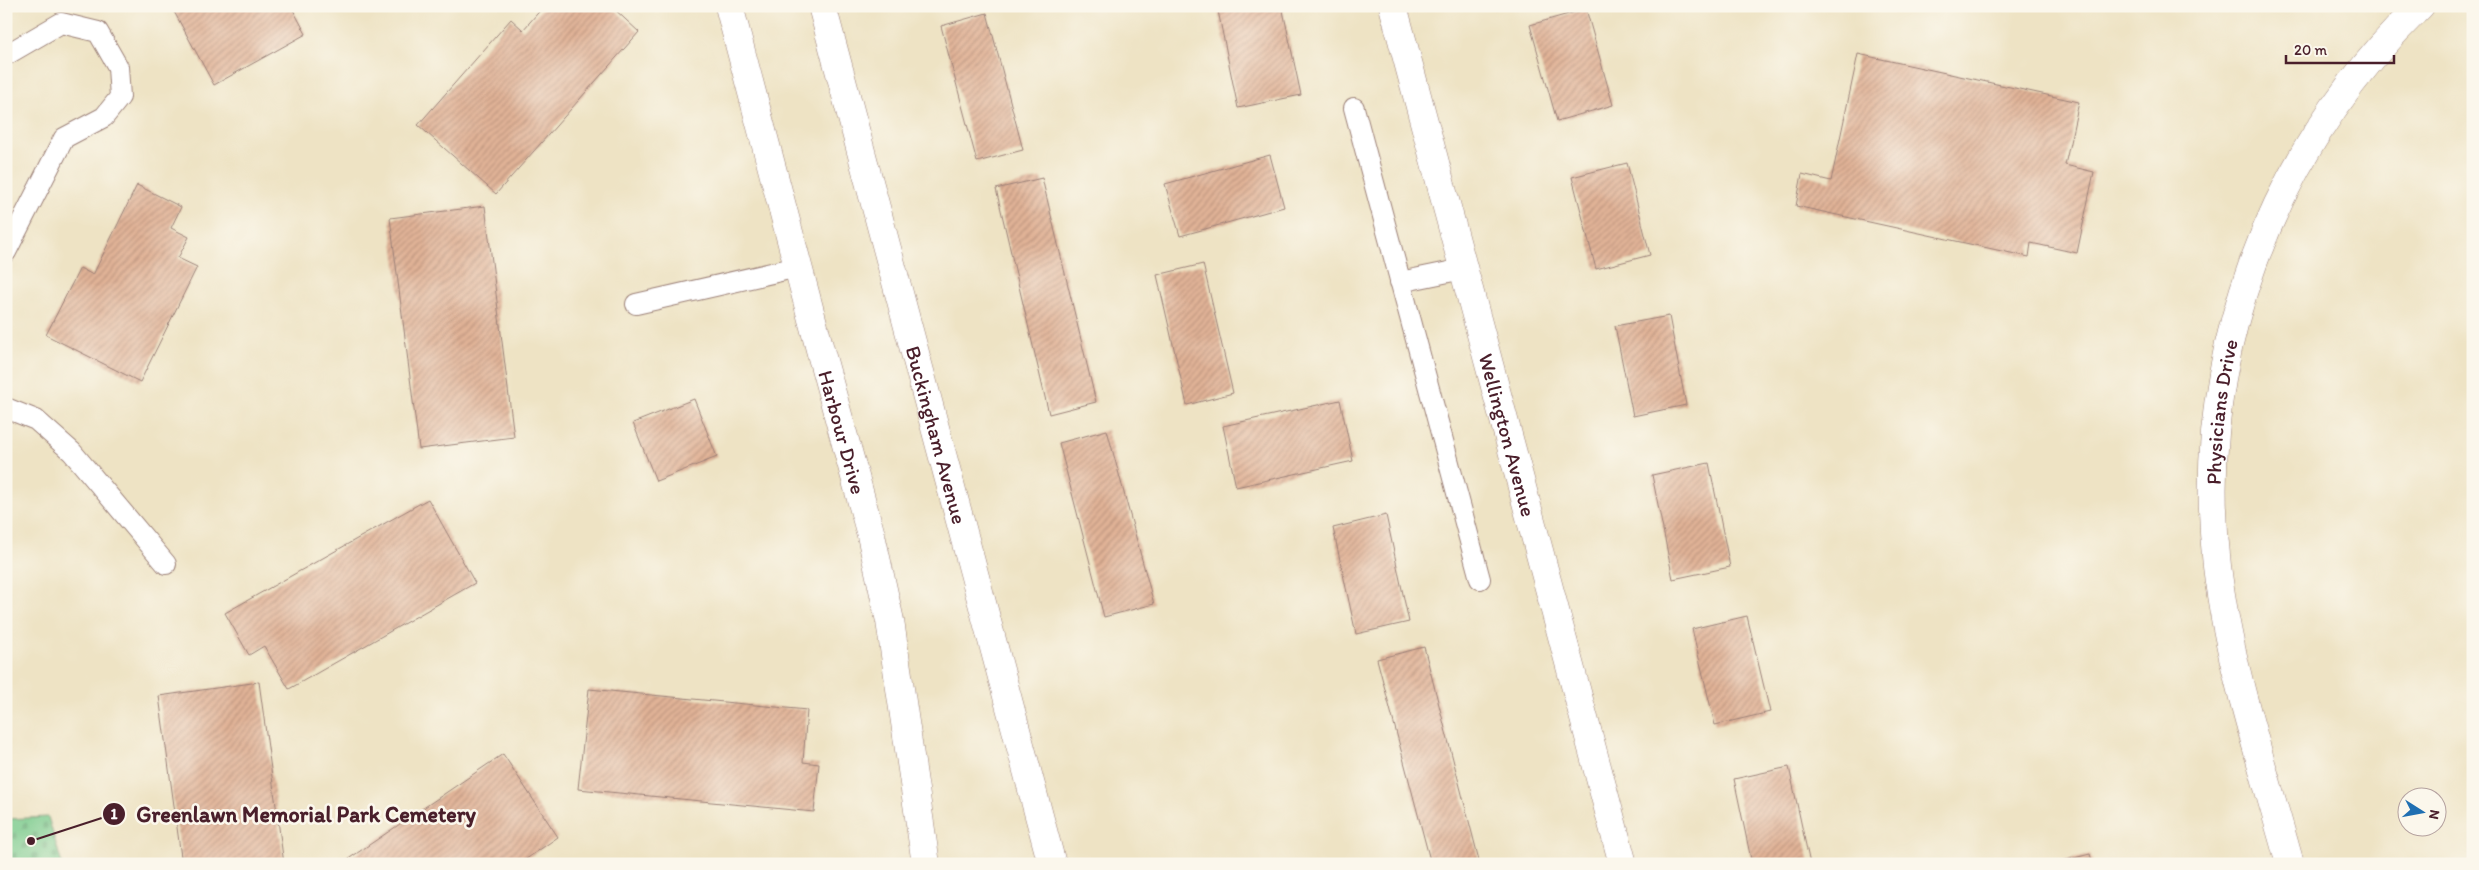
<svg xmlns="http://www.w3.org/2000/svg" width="2479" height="870" font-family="Itim,sans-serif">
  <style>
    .cemetery { fill: url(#cemetery-stones); stroke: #62755c }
    .building { fill: url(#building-hatch) }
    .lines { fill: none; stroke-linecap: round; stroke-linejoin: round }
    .service-casing { stroke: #9c8178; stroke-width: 22 }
    .minor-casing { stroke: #9c8178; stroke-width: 29 }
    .tertiary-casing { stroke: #9c8178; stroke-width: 29 }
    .service { stroke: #fff; stroke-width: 20 }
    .minor { stroke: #fff; stroke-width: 28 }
    .tertiary { stroke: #fff; stroke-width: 28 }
    .labels { text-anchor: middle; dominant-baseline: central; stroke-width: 5; stroke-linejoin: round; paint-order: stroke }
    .street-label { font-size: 21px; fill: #4a1f2b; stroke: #fbf7ec }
    .leader { fill: none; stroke: #4a1f2b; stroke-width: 2 }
    .callout-dot { fill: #4a1f2b; stroke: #fbf7ec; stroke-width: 2 }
    .mark-label { font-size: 15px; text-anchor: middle; font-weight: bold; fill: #fff }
    .callout-label { font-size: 22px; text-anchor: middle; font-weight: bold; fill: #4a1f2b; stroke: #fbf7ec; stroke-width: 5; stroke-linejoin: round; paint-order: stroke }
  </style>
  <defs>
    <pattern id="cemetery-stones" width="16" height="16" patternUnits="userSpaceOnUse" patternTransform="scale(1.25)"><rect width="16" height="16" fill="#7acb8d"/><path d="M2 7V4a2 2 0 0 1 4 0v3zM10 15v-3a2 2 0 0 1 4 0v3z" fill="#6bae7a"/></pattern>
    <pattern id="building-hatch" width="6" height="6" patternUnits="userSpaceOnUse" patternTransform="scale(1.25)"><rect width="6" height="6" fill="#e1b397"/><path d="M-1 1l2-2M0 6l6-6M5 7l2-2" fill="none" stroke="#b8917b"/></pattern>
  </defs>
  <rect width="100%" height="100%" fill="#fbf7ec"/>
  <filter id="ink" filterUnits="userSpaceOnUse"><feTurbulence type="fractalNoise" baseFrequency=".02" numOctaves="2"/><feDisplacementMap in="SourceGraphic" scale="10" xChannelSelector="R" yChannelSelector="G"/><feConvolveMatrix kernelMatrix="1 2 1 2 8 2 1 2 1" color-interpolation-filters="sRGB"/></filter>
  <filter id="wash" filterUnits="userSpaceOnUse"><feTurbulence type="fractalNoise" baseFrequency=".0096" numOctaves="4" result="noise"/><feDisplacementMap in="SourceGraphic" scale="20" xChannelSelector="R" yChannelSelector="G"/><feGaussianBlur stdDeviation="1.12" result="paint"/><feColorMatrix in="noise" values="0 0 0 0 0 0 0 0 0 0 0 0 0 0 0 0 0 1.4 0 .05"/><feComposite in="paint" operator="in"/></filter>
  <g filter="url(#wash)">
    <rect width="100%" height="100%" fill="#eee3c4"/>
    <path class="cemetery" d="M48,817L62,864H6V819Z"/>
    <g id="blocks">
      <path class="building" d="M171,6H291L306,34L214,85Z
        M544,6H611L639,32L496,194L418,125L511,19L523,30Z
        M1217,6H1282L1301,95L1238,108Z
        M1586,9L1613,105L1557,121L1530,25Z
        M987,13L1023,150L977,162L941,26Z
        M1858,54L2079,102L2065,165L2094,172L2077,253L2031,243L2029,257L1796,206L1802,174L1831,181Z
        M1270,155L1284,207L1180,236L1165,184Z
        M1627,163L1650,255L1596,269L1572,177Z
        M1042,178L1096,402L1049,414L996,189Z
        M137,185L181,207L171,228L189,237L178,258L197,267L140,382L46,335L80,268L93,275Z
        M485,206L514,437L419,449L390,218Z
        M1203,264L1233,393L1187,405L1157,275Z
        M1669,316L1686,405L1633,416L1615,326Z
        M694,399L717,457L656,481L633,423Z
        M1340,400L1353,461L1236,487L1223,426Z
        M1107,430L1154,604L1104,617L1059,443Z
        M1709,463L1730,567L1673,579L1652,475Z
        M428,499L475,583L289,689L264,646L249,655L225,613Z
        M1386,515L1409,622L1356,634L1333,528Z
        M1747,616L1770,712L1715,725L1692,629Z
        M1424,647L1480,864H1431L1377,659Z
        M259,682L284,864H182L159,696Z
        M589,689L807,710L803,762L819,764L814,812L578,789Z
        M503,754L558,837L519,864H341Z
        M1789,767L1810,864H1752L1734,779Z
        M2090,854L2093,864H2054V863Z"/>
    </g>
  </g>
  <g filter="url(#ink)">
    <use href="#blocks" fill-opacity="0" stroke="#9c8178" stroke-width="1"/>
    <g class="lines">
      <defs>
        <path id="service" d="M6,55L61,23L98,32L118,67L120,97L104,117L64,138L6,252
          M1354,108L1480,579
          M1400,282L1463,269
          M636,304L798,267
          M6,408L36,420L72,452L166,564"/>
        <g id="minor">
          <path id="s1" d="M729,6L822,357L871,535L890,621L926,864"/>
          <path id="s2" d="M822,6L1052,864"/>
          <path id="s3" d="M2290,864C2263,766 2229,667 2217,566C2193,357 2270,153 2420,6"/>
        </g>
        <g id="tertiary">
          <path id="s4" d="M1393,6L1623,864"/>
        </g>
      </defs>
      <use href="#service" class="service-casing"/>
      <use href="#minor" class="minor-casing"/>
      <use href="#tertiary" class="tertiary-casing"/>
      <use href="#service" class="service"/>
      <use href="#minor" class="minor"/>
      <use href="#tertiary" class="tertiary"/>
    </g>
  </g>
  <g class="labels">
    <g class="street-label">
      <text stroke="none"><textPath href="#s3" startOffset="462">Physicians Drive</textPath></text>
      <text stroke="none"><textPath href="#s1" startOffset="441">Harbour Drive</textPath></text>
      <text stroke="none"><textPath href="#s2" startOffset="444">Buckingham Avenue</textPath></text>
      <text stroke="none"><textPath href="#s4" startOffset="444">Wellington Avenue</textPath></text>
    </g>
  </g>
  <path class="leader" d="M31 841L114 814"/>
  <g class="callout-dot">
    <circle cx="31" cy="841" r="5"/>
    <circle cx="114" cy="814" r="12"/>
  </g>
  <g class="mark-label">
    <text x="114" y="819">1</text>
  </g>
  <g class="callout-label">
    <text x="306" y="822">Greenlawn Memorial Park Cemetery</text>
  </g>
  <rect width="2479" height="870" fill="none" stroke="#fbf7ec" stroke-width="25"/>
  <g transform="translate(2422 812) rotate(101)"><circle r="24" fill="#fbf7ec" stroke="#b4a19f"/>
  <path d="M0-4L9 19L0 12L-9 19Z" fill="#1f6fb2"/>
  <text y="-8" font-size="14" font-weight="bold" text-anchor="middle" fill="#4a1f2b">N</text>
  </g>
  <path d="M2286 55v8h108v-8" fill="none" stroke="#4a1f2b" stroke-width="2.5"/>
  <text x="2294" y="55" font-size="15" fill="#4a1f2b" stroke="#fbf7ec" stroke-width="4" paint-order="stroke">20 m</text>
</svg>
